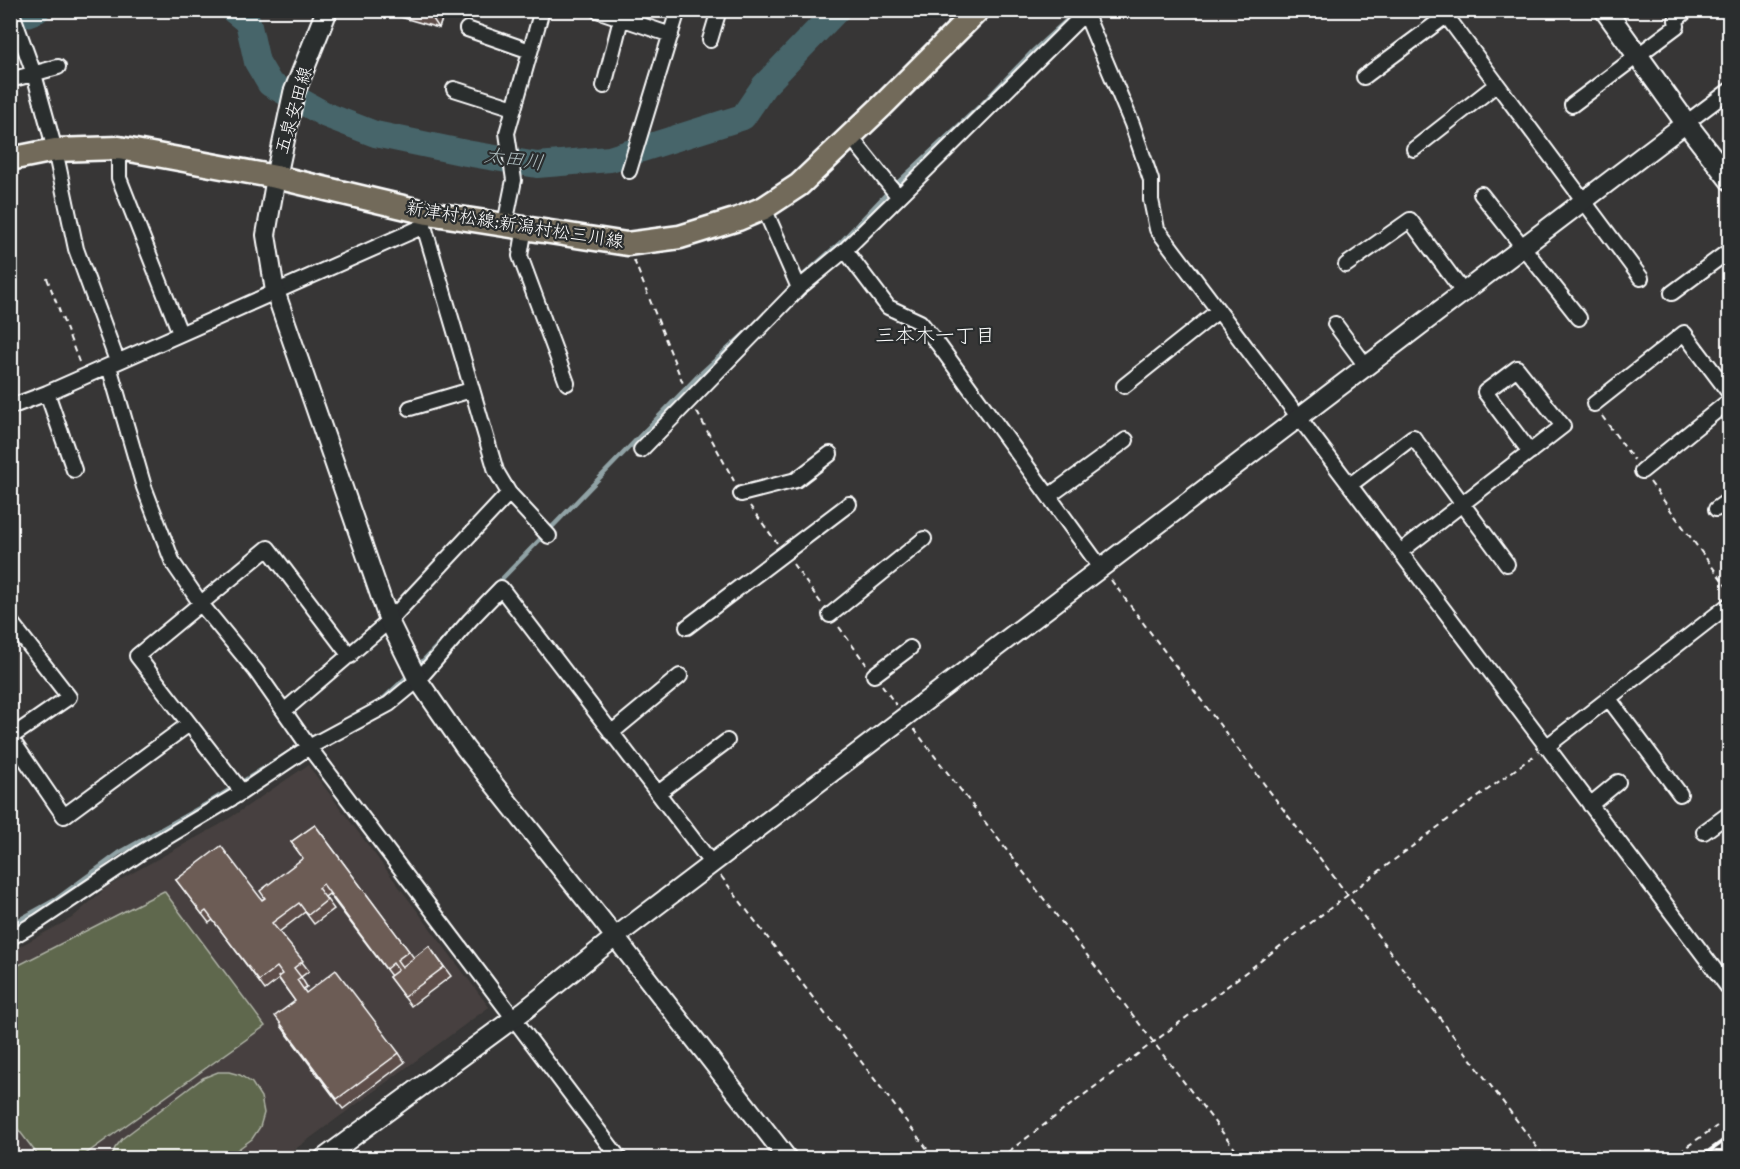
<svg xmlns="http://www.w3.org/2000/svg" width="1740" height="1169" font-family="'Patrick Hand','Klee One',sans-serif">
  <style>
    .built { fill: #47413f }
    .green { fill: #5f674e; stroke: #afb3a6; stroke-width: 1.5 }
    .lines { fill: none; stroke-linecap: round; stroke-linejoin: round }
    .stream { stroke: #91a3a6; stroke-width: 4.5 }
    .river { stroke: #47656a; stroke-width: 26 }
    .minor-casing { stroke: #fff; stroke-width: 18 }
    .tertiary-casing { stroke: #fff; stroke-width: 22 }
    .secondary-casing { stroke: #fff; stroke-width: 24 }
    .primary-casing { stroke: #fff; stroke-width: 27 }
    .path { stroke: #fff; stroke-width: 2; stroke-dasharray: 6 4.5; stroke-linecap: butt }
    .minor { stroke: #2a2d2e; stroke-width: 14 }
    .tertiary { stroke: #2a2d2e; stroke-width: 18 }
    .secondary { stroke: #2a2d2e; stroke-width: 20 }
    .primary { stroke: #726b5a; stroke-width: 22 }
    .rail { stroke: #fff; stroke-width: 4.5 }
    .wall { fill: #5d4e49; stroke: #fff; stroke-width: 1.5 }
    .shaded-wall { fill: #4c403c; stroke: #fff; stroke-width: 1.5 }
    .building { fill: #6c5b55; stroke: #fff; stroke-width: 1.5 }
    .labels { text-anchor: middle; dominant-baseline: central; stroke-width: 4.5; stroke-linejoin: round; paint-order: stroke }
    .street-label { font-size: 18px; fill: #fff; stroke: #2a2d2e }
    .water-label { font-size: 20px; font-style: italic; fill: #acbabc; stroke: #2a2d2e }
    .neighbourhood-label { font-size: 20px; fill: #fff; stroke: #2a2d2e }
  </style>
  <rect width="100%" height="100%" fill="#373636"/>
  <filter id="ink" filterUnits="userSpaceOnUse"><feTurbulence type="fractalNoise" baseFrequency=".0167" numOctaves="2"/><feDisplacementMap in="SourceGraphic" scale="12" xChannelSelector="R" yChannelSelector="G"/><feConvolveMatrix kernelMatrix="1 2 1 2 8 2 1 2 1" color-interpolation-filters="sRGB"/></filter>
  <g filter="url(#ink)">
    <path class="built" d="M308,765L489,1007L283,1158H20L11,1146V951L72,918L107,887L221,824Z"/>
    <path class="green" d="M164,891L265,1026L80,1158H40L11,1120V969Z
      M218,1072H229L240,1075L252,1083L261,1097L264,1113L260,1127L252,1139L226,1158H111L115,1148L123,1138L203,1078Z"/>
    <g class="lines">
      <path class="stream" d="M799,279L840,243L890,190L981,105L1032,52L1078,10
        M495,586L697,377L753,326
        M416,668L462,620
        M381,701L410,674
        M10,925L55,900L119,853L210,802L293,750"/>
      <path class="river" d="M233,10L248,22L257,62L270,84L326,115L375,134L466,153L537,165L610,159L743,117L764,86L837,10
        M10,20L37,10"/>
      <defs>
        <path id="minor" d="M11,10L34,74L55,150L76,249L117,361
          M597,10L671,35
          M1084,10L1132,124L1151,180V200L1157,229L1730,990
          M1442,10L1641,278
          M467,29L530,51
          M710,40L719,10
          M1364,77L1446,16
          M10,80L58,67
          M604,86L621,19
          M454,89L514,108
          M1572,105L1677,26L1676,20L1687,10
          M1686,123L1730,90
          M850,136L898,196
          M119,148V178L180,333
          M1414,149L1497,84
          M629,171L678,10
          M1481,194L1579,318
          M764,208L799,288
          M505,224L514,180L507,133L542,10
          M424,226L496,471L509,493L549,536
          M525,227L520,256L567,383
          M845,250L888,307L920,322L938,344L1101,568
          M1346,265L1410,220L1463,292
          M1672,293L1730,250
          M1335,324L1366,366
          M109,366L144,487L173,563L201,604L256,671L309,747L619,1158
          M1124,386L1218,311
          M47,393L74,470
          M1594,404L1684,333L1730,394
          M10,407L47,393L424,226L428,213
          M410,408L471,390
          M641,450L799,288L845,250L1088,10
          M1642,471L1730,400
          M1350,485L1413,437L1507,564
          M741,494L796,480L830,454
          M1049,496L1126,440
          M1716,509L1730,499
          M1400,552L1563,426L1517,368L1485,392L1530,452
          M830,615L924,539
          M10,621L69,697L11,737
          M687,627L849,504
          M874,675L910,648
          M1609,699L1680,794
          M284,711L389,621L509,493
          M611,733L680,676
          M10,737L64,816L189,724
          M1546,747L1730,604
          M242,792L137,656L268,548L350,656
          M658,793L727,741
          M1590,805L1618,782
          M1704,832L1730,813
          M10,938L39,921L142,852L242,792L309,747L389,704L418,680L470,620L501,588L712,864
          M1730,1111V1125"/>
        <path id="tertiary" d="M276,177L266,235L275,291L389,621L418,680L465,748L601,919L787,1158
          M324,1158L525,1010L614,938L1686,123"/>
        <path id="secondary" d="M1605,10L1686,123L1730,180
          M276,177L294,93L327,10"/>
        <path id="primary" d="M10,159L55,150L119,148L276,177L428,213L627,244L680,237L738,219L764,208L799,185L882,106L978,10"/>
      </defs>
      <use href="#minor" class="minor-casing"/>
      <use href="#tertiary" class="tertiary-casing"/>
      <use href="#secondary" class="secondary-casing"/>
      <use href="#primary" class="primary-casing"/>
      <path class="path" d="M634,260L684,386
        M47,278L79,362
        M697,412L734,481
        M1602,416L1634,460
        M1650,482L1730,591
        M750,506L777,543
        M793,564L821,603
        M1111,580L1545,1158
        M839,627L866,664
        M882,685L896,705
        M914,729L1242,1158
        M721,876L934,1158
        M1000,1158C1179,1024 1356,887 1536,754
        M1670,1158L1717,1126"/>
      <use href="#minor" class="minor"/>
      <use href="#tertiary" class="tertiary"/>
      <use href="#secondary" class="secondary"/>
      <use href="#primary" class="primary"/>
      <path class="rail" d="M1700,1158L1730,1136"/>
    </g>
    <path class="wall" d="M388,10H445L439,28L390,14Z
      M315,825L414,958L429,946L451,976L411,1006L389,977L391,976L329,894L325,897L334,909L314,924L305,912L279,932L309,971L301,977L307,987L303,989L306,993L399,1053L405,1062L343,1109L281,1026L295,1001L279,979L265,990L213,920L209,923L176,880L262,900L303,858L291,842Z"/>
    <path class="shaded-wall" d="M433,10H445L439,28L431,16Z"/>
    <path class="building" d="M412,10H433L431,16Z
      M315,825L409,951L397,960L402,967L429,946L444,967L404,997L389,977L398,970L393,963L386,969L323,884L318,888L327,900L308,915L299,903L272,923L303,961L294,968L301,977L297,980L306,993L336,970L399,1053L337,1099L275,1016L295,1001L278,977L282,974L277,967L259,981L206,911L202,914L176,880L221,846L262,900L265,898L260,891L303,858L291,842Z"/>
  </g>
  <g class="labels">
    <g class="street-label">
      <text transform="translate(293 110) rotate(-74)">五泉安田線</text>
      <text transform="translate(515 224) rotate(9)">新津村松線;新潟村松三川線</text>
    </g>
    <g class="water-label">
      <text transform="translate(514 158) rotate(8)">太田川</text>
    </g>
    <g class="neighbourhood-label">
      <text x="935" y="334">三本木一丁目</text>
    </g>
  </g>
  <rect width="1740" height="1169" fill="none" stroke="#2a2d2e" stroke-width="36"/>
  <rect x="18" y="18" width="1704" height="1133" fill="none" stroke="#fff" stroke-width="2" filter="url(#ink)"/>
</svg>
